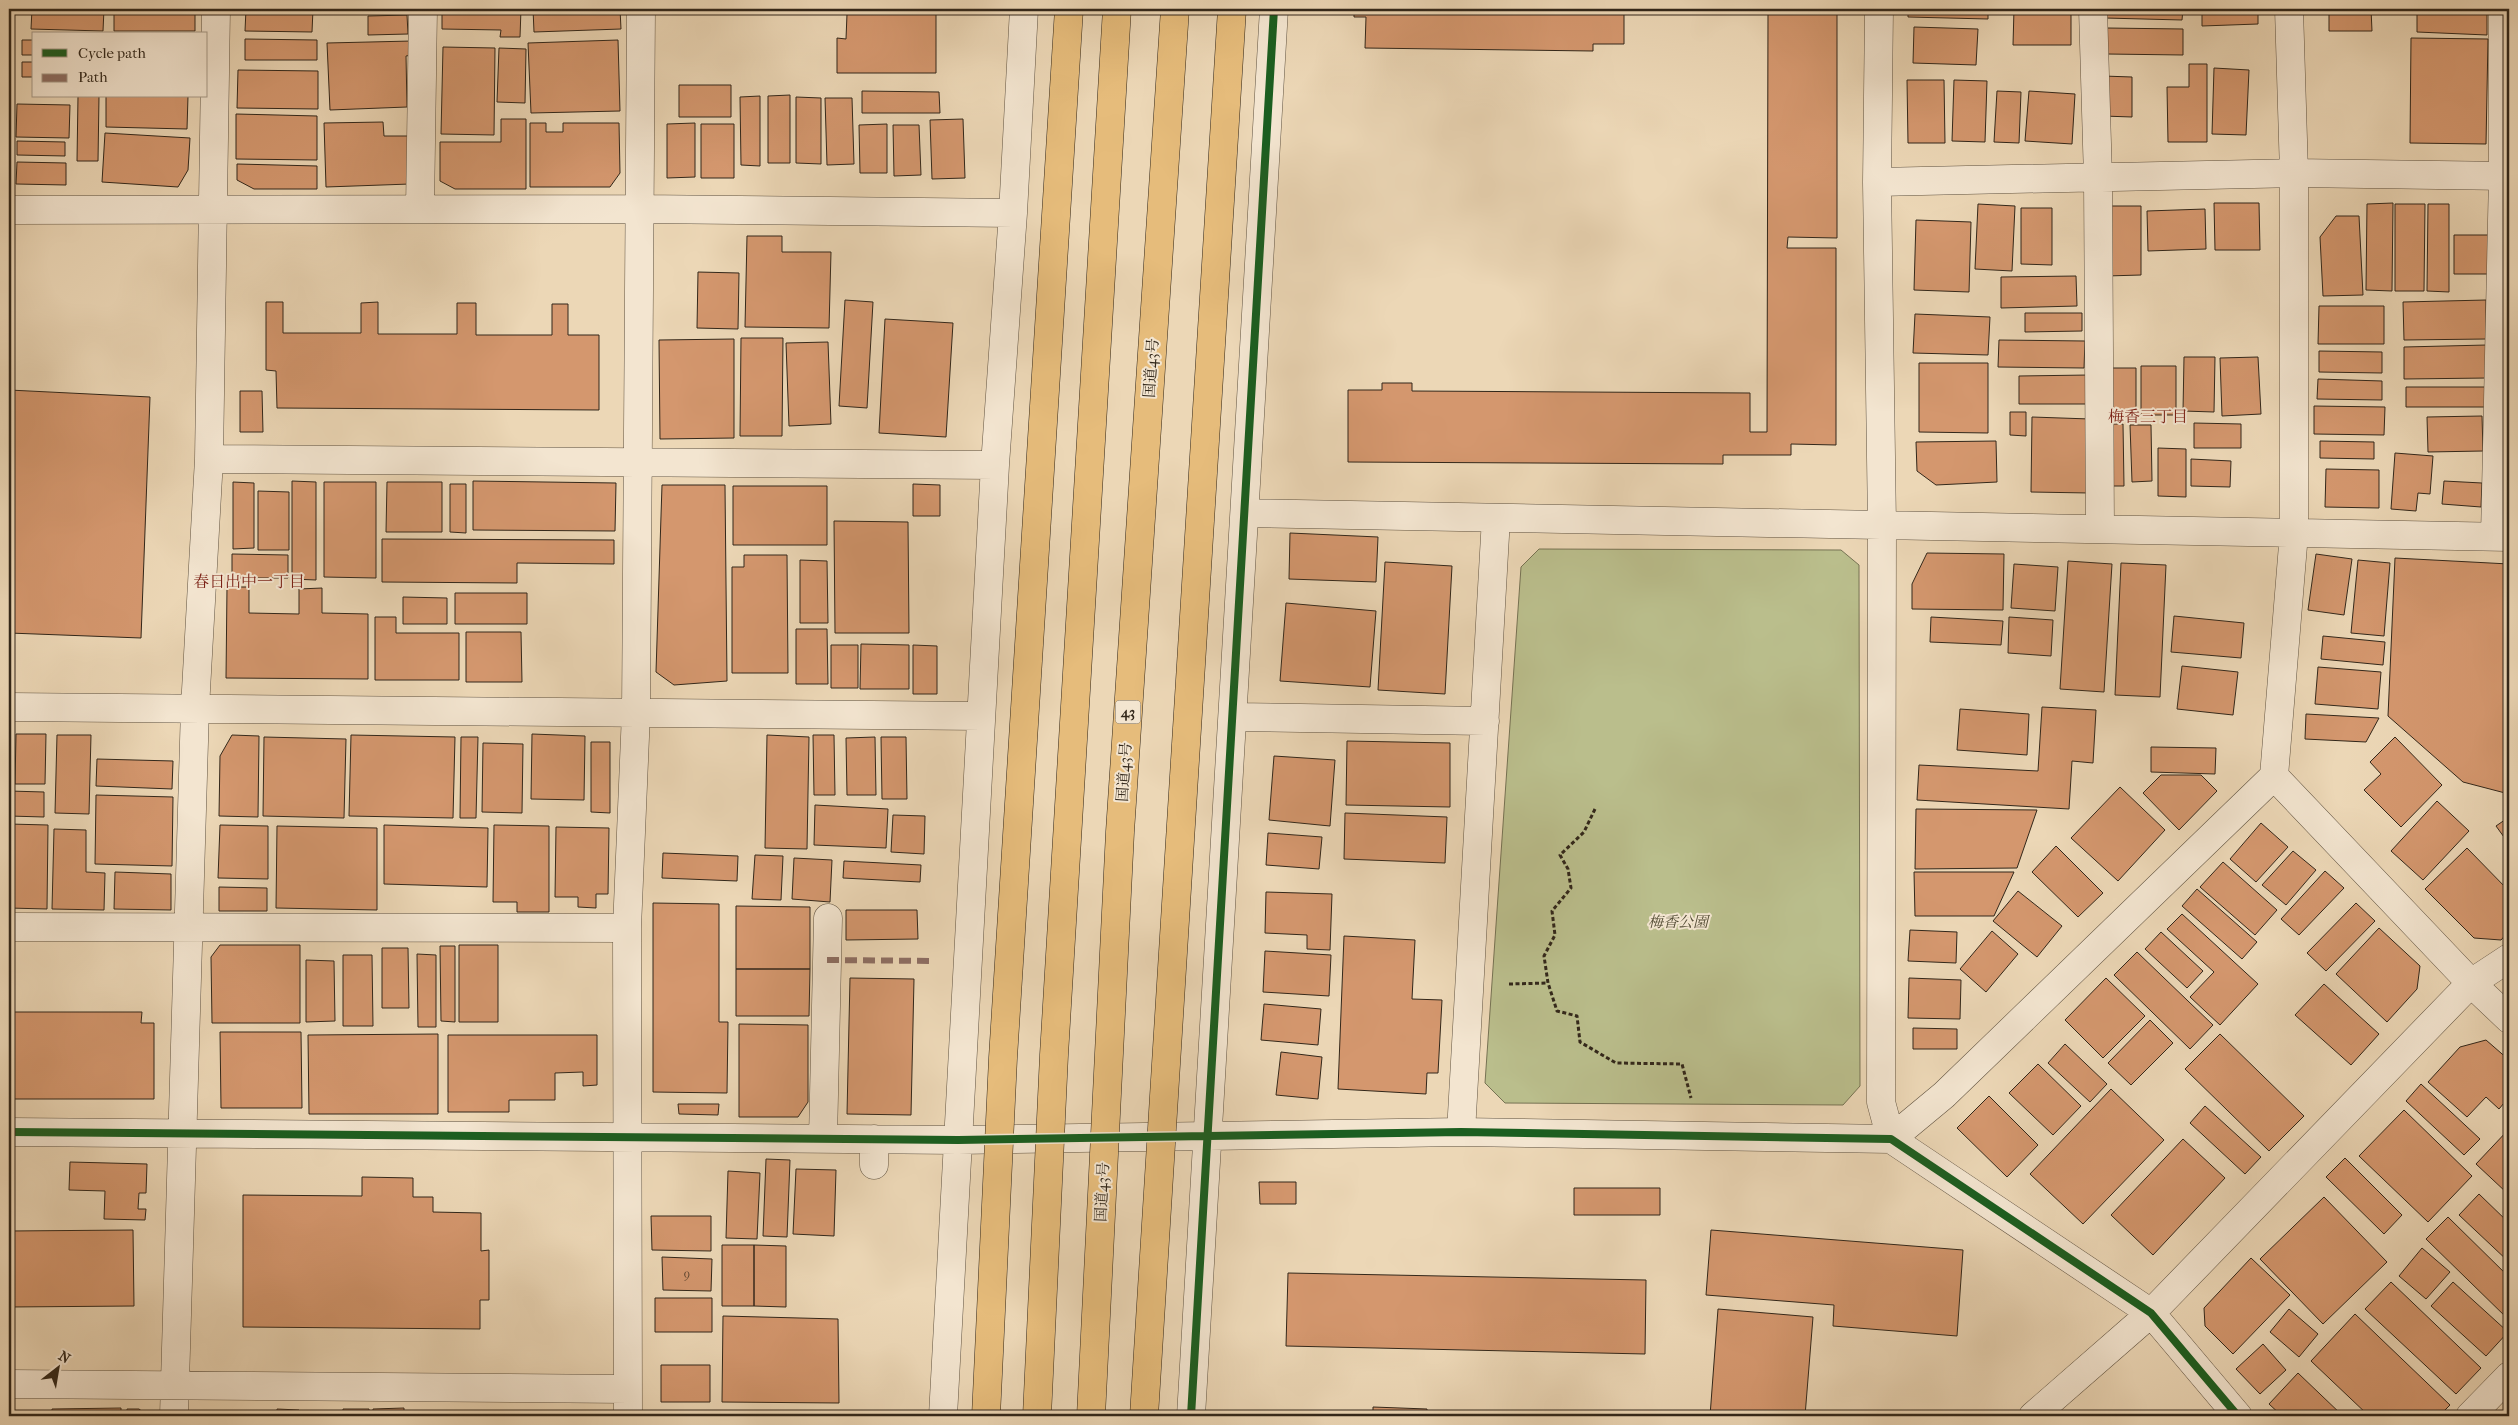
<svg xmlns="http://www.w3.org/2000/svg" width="2518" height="1425" viewBox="0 0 2518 1425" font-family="'IM FELL French Canon','Noto Serif JP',serif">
<rect width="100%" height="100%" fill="#ecd7b6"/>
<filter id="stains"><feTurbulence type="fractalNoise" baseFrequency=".004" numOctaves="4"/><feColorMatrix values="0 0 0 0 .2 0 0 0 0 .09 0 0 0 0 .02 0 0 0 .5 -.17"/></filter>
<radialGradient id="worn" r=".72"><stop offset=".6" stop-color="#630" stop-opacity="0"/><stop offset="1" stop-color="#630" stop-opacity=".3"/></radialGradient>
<path fill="#babe8c" stroke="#767253" d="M1539,549L1841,550L1859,565L1860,1086L1843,1105L1505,1103L1485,1083L1521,567Z"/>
<path fill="#d4976e" stroke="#32271a" d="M32,9H104L103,31L31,29Z
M114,9H195V31H114Z
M246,9H313L312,32L245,31Z
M442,9H521L520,37H500L501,30L442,29Z
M533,9H620L621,29L534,32Z
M1354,9H1624V44H1593V51L1365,48L1366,17H1354Z
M1768,9H1837V238L1788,237L1787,248H1836V445L1791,444V455H1723V464L1348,462V390H1382V383H1412V391L1750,393V432H1767Z
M1908,9H1988V19L1908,17Z
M2014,9H2071V45H2013Z
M2106,9H2183L2182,20L2105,18Z
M2202,9H2258V24L2202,26Z
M2329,9H2371L2372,31H2329Z
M2417,9H2487V35L2417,32Z
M847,14H936V73H837V38L846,39Z
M407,15L408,34L368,35V16Z
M1914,27L1978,29L1976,65L1913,63Z
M2107,28L2183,29V55L2107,54Z
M2411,38L2488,39L2486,144L2410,143Z
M245,39L317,40V60H245Z
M22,40H34V55H22Z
M618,40L620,111L531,113L528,43Z
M412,41V55L406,56L407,107L330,110L327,43Z
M443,47L495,48L494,135L441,134Z
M499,48L526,49L525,103L497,102Z
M22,62H34V77H22Z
M2189,64H2207V142H2168L2167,87H2189Z
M2214,68L2249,70L2246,135L2212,134Z
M238,70L318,71V109L237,108Z
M2103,76L2132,77V117L2103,116Z
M1907,80H1944L1945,143H1908Z
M1954,80L1987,81L1985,142L1952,141Z
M679,85H731V117H679Z
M862,91L939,92L940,113H862Z
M1997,91L2021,92L2019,143L1994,142Z
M2029,91L2075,94L2072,144L2025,141Z
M790,95V163H768V96Z
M78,96H99L98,161H77Z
M106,96H188L187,129L106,127Z
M760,96V166L741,165L740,97Z
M796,97L821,98V164L796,163Z
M825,98H852L854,164L827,165Z
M17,104L70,105L69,138L16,137Z
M236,114L317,116V160L236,159Z
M501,119H526V189H455L440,181V142H501Z
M963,119L965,178L932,179L930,120Z
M383,122L384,136H408L410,184L326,187L324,123Z
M530,123H546V132H563V123H619L620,173L610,187H530Z
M695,123V177L667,178V124Z
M701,124H734V178H701Z
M887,124V173H860L859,125Z
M893,125H919L921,175L894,176Z
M105,133L190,138L188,170L178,187L102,182Z
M17,141L65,142V156L17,155Z
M17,162L66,163V185L16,184Z
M237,164L317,166V189H254L237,180Z
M2214,203H2259L2260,250H2215Z
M2393,203L2392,291L2366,290L2367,204Z
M1978,204L2015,206L2012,271L1975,269Z
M2395,204H2425L2424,291H2395Z
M2428,204H2449V292L2427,291Z
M2106,206H2141V275L2106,276Z
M2021,208H2052V265L2021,264Z
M2205,209L2206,249L2148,251L2147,211Z
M2336,216H2359L2363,295L2323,296L2320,237Z
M1916,220L1971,222L1969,292L1914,290Z
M2454,235H2490V274H2454Z
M747,236H782V252H831L829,328L745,327Z
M698,272L739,273L738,329L697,328Z
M2076,276L2077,306L2001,308V277Z
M845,300L873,302L867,408L839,406Z
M2486,300V339L2404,340L2403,302Z
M266,302H283V333H361V303L378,302V334H457V303H476V335H552V304H568V335H599V410L277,408L276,371L266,370Z
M2319,306H2384V344H2318Z
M2025,313H2082V331L2025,332Z
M1915,314L1990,317L1988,355L1913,353Z
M885,319L953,323L946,437L879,433Z
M741,338H783L782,436H740Z
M734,339V438L660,439L659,340Z
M1999,340L2085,341L2084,368L1998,367Z
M828,342L831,424L789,426L786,343Z
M2487,345L2488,378L2404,379V347Z
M2319,351L2382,352V373L2319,372Z
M2184,357H2215L2214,412L2183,411Z
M2258,357L2261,414L2222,416L2220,358Z
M1919,363H1988V433L1919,432Z
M2141,366H2176V415H2141Z
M2109,368H2136V412H2109Z
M2089,375L2088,404H2019V376Z
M2318,379L2382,381V400L2317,399Z
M2406,387H2486V407H2406Z
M9,390L150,397L141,638L9,633Z
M240,391H262L263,432H240Z
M2314,406L2385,407L2384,435L2314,434Z
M2010,412H2026V436L2010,435Z
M2482,416L2483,451L2428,452L2427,417Z
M2032,417L2090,419L2089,493L2031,492Z
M2194,423L2241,424V448H2194Z
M2105,424H2123L2124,486H2106Z
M2130,425H2151L2152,481L2132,482Z
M1996,441L1997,482L1936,485L1917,471L1916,442Z
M2320,441L2374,442V459L2320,458Z
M2158,448L2186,449V497L2158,496Z
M2395,453L2433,456L2430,494L2418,493L2416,511L2391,509Z
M2191,459L2231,461L2230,487L2191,486Z
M2326,469L2379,470V508L2325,507Z
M292,481L316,482V580L292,579Z
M473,481L616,483L615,531L473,530Z
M2444,481L2482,483L2481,507L2442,504Z
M233,482L254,483V548L233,549Z
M324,482H376V578L324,577Z
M387,482H442V532H386Z
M450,484H466V533L450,532Z
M913,484L940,485V516H913Z
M662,485H725L727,681L674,685L656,672Z
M733,486H827V545H733Z
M258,491L289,492V550H258Z
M834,521L908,522L909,633H835Z
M1290,533L1378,537L1376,582L1289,579Z
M382,539L614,540V564L517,563V583L382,582Z
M1927,553L2004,554L2003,610L1912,609V584Z
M232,554L288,555V578H232Z
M2316,554L2352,559L2344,615L2308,610Z
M744,555H787L788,673H732V567H744Z
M2395,558L2509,564V794L2463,782L2388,716Z
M800,560L827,561L828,623H800Z
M2358,560L2390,563L2384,636L2351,633Z
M2068,561L2112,564L2104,692L2060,689Z
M1385,562L1452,566L1445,694L1378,690Z
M2121,563L2166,565L2160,697L2115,695Z
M2014,564L2058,567L2055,611L2011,608Z
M227,587H249V613L299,614V589L322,588V613L368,614V679L226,678Z
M455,593H527V624H455Z
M403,597L447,598V624H403Z
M1286,603L1376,611L1370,687L1280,681Z
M2174,616L2244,623L2241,658L2171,652Z
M375,617H396V633H459V680H375Z
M1931,617L2003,621L2001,645L1930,642Z
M2009,617L2053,620L2051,656L2008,653Z
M796,629H827L828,684H796Z
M466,632H521L522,682H466Z
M2323,636L2385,642L2383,665L2321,659Z
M861,644L909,645V689H860Z
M831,645H858V688H831Z
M913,645L937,646V694H913Z
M2182,666L2238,672L2233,715L2177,709Z
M2318,667L2381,672L2378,709L2315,704Z
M2042,707L2096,710L2093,763L2072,761L2069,809L1917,800L1919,765L2038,771Z
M1960,709L2029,714L2027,755L1957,750Z
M2306,714L2379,718L2366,742L2305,739Z
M16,734H46L45,784H15Z
M532,734L585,736L584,800L531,799Z
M57,735H91L89,814L55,813Z
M232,735L259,736L258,817L219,816L220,756Z
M351,735L455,737L453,818L349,816Z
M767,735L809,737L807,849L765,848Z
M813,735H834L835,795H814Z
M264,737L346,739L344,818L263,816Z
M461,737H478L476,818H460Z
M875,737L876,795H847L846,738Z
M881,737H906L907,799H882Z
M2395,737L2442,785L2401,827L2364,790L2381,774L2370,762Z
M1347,741L1450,743V807L1346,805Z
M591,742H610V813L591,812Z
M483,743L523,744L522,813L482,812Z
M2151,747L2216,748L2215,774L2151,772Z
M1274,756L1335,760L1330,826L1269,820Z
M97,759L173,761L172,789L96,786Z
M2161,775H2201L2217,791L2179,830L2143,793Z
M2120,787L2165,830L2118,881L2071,838Z
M9,791L44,792V817L9,816Z
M96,795L173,797L172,866L95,864Z
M2437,801L2469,831L2423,880L2391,851Z
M815,805L888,809L886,848L814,845Z
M1916,809L2037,810L2017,868L1915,869Z
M1345,813L1447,817L1445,863L1344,859Z
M893,815L925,816L924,854L891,852Z
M2509,817V844L2496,826Z
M2261,823L2288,847L2256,882L2230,859Z
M9,824L48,825L47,909L9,908Z
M220,825L268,826V879L218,878Z
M384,825L488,828L487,887L384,884Z
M494,825L549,826V912H517V902H493Z
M277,826L377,828V910L276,908Z
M556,827L609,828L608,894H596V908L578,907V897H555Z
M54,829L86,830V872L105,873L104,910L52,909Z
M1268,833L1322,837L1319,869L1266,865Z
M2056,846L2103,893L2078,917L2032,872Z
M2467,848L2509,891V931L2501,940L2474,938L2425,889Z
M2293,851L2316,870L2286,905L2262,885Z
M663,853L738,856L737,881L662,878Z
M755,855L783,856L781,900L752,899Z
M794,858L832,860L830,902L792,899Z
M844,861L921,865L920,882L843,878Z
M2223,862L2277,910L2255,935L2200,887Z
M2325,871L2344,888L2299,935L2281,919Z
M115,872L171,874V910L114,909Z
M1914,872H2014L1994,916H1915Z
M219,887L267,888V911H219Z
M2197,889L2257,942L2242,959L2182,906Z
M2018,891L2062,926L2037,957L1993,921Z
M1266,892L1332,894L1330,950L1307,949V935L1265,933Z
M653,903L719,904V1022H728L727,1093L653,1092Z
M2356,903L2375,921L2326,971L2307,953Z
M736,906L810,907V969H736Z
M846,910H917L918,939L846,940Z
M2182,914L2258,984L2220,1025L2190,997L2214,972L2167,929Z
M2379,928L2420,966L2417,989L2387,1022L2336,974Z
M1910,930L1957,932L1956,963L1908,961Z
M1992,931L2018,954L1986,992L1960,969Z
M2161,932L2203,971L2187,988L2145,949Z
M1344,936L1415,940L1412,999L1442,1000L1438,1073H1427L1426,1094L1338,1089Z
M220,945H300V1023H212L211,957Z
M459,945H498V1022H459Z
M440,946H455V1022L441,1021Z
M382,948H408L409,1008H382Z
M1265,951L1331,955L1329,996L1263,992Z
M2137,952L2213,1025L2190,1049L2114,975Z
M417,954L436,955V1027H418Z
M343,955H372L373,1026H343Z
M306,960L334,961L335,1021L306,1022Z
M736,969H810L809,1016H736Z
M850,978L914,979L911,1115L847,1114Z
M1909,978L1961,980L1960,1019L1908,1018Z
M2106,978L2145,1016L2103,1058L2065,1020Z
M2324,984L2379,1034L2351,1065L2295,1015Z
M1264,1004L1321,1009L1318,1045L1261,1040Z
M9,1012H142L141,1023H154V1099H9Z
M2150,1020L2173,1043L2131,1085L2108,1063Z
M739,1024L808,1025V1102L798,1117H739Z
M1913,1028L1957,1029V1049H1913Z
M220,1032H301L302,1108H221Z
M438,1034V1114H309L308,1035Z
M2220,1034L2304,1116L2269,1151L2185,1069Z
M448,1035H597V1085L583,1086V1072L555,1073V1100H509V1112H448Z
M2486,1040L2509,1060V1097L2499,1109L2486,1097L2467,1117L2428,1082L2460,1047Z
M2065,1044L2107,1084L2090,1102L2048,1063Z
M1281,1052L1322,1057L1318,1099L1276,1095Z
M2038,1064L2081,1106L2053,1135L2009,1093Z
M2421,1084L2480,1139L2464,1155L2406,1101Z
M2111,1089L2164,1140L2083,1224L2030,1174Z
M1989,1096L2038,1145L2007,1177L1957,1128Z
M678,1104H719L718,1115L679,1114Z
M2205,1106L2261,1157L2245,1174L2190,1123Z
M2404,1110L2472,1176L2428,1222L2359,1156Z
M2509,1129V1191L2507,1193L2476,1164Z
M2183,1139L2225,1178L2153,1255L2111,1215Z
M2345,1158L2402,1215L2384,1234L2326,1177Z
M766,1159L790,1160L787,1237L763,1236Z
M70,1162L147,1164L146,1193H139L138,1209H146L145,1220L104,1219L105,1191L69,1190Z
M796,1169L836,1170L834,1236L793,1234Z
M728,1171L760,1173L757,1239L726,1238Z
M362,1177L413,1178V1197H433V1212L481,1213V1251L489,1250V1300H480V1329L243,1327V1195L362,1196Z
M1259,1182H1296V1204H1260Z
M1574,1188H1660V1215H1574Z
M2479,1194L2509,1223V1262L2459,1215Z
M2324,1197L2387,1262L2323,1324L2260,1259Z
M651,1216H711V1251L652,1250Z
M2448,1217L2509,1277V1320L2426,1239Z
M133,1230L134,1306L9,1307V1231Z
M1711,1230L1963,1250L1957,1336L1833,1326L1834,1305L1706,1295Z
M722,1245H754V1306H722Z
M754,1245L786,1246V1307L754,1306Z
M2422,1248L2450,1272L2426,1299L2399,1276Z
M662,1257L712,1259L711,1291L663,1290Z
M2251,1258L2290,1295L2233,1354L2205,1326L2204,1308Z
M1288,1273L1646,1280L1645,1354L1286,1346Z
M2391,1282L2481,1368L2456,1394L2365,1309Z
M2453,1282L2508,1332L2486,1356L2431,1306Z
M655,1298H712V1332H655Z
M1718,1309L1813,1317L1805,1416H1710Z
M2289,1309L2318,1334L2299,1357L2270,1332Z
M2355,1314L2450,1405L2439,1416H2369L2311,1361Z
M723,1316L838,1319L839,1403L722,1402Z
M2263,1344L2286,1370L2260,1394L2236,1369Z
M661,1365H710V1402H661Z
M2298,1373L2343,1416H2282L2269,1404Z
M1373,1407L1427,1409V1416H1373Z
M121,1408V1416H52V1409Z
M404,1408V1416H373V1409Z
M127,1409H139L148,1416H127Z
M277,1409L299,1410V1416H277Z
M343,1409H369V1416H343Z
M11,1411H46V1416H11Z
M1303,1412L1355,1416H1302Z
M1661,1414V1416H1619V1415Z"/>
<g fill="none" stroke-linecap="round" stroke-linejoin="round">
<g stroke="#605341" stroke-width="29">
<path id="minor" d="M1879,9L1877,182L1882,525L1881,1102L1891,1139
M2093,9L2098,178L2100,529
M1877,182L2294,173L2509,176
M420,209L423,9
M9,210L639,209L1013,213
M209,459L995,465
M1245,513L2509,537
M2495,536L2503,176V9
M9,707L981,716
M1234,717L1485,721
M2274,776L2471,983L2509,1019
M9,927L627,928
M9,1132L958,1140L1461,1132L1891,1139L2151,1313L2238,1416
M1461,1132L1496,518
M823,1139L828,918
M1891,1139L1944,1095L2274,776L2294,533V173L2289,9
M874,1165V1139
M9,1384L628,1389
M174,1416L195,708L209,459L216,9
M628,1416L627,928L636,713L641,9
M943,1416L995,465L1013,213L1024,9
M1191,1416L1274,9
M2033,1416L2151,1313L2471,983L2509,958
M2470,1416L2509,1376"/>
</g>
<path stroke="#32271a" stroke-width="3" stroke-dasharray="4 2.5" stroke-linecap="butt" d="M1595,809L1584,832L1560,855L1568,869L1571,888L1552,911L1555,935L1544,956L1548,983L1557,1011L1577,1016L1580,1042L1616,1063L1682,1064L1691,1098
M1509,984L1548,983"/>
<use href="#minor" stroke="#f3e5d0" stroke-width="28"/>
<g stroke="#32271a" stroke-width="29" stroke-linecap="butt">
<path id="highway-bridge" d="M986,1416L1003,1058L1069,9
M1037,1416L1054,1055L1117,9
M1091,1416L1120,832L1175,9
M1144,1416L1232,9"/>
</g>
<use href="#highway-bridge" stroke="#e6bc7b" stroke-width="28"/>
<path stroke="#8d6e63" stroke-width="6" stroke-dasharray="12 6" stroke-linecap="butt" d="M827,960L935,961
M715,1416H740"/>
<g stroke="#f3e5d0" stroke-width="11">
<path id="cycleway" d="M9,1132L958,1140L1461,1132L1891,1139L2151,1313L2238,1416
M1191,1416L1274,9"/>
</g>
<use href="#cycleway" stroke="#1b5e20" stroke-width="8"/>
</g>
<g text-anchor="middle" stroke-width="4" stroke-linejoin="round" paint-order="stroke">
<g font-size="12" fill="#5a432f">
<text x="687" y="1278">9</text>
</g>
<rect fill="#f3e5d0" stroke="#6c6051" stroke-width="1" x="1115.5" y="700.5" width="25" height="23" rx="4"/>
<g font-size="14" font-weight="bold" fill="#32271a">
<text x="1128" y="717">43</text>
</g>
<g font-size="15" fill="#32271a" stroke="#f3e5d0">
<text transform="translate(1151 368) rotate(-86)" y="5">国道43号</text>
<text transform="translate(1124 772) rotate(-86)" y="5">国道43号</text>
<text transform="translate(1102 1192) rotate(-87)" y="5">国道43号</text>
</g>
<g font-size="15" font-style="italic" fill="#544d36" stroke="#f3e5d0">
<text x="1678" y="927">梅香公園</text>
</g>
<g font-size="16" fill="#7a1f14" stroke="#f3e5d0">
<text x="2148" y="422">梅香三丁目</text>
<text x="249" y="587">春日出中一丁目</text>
</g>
</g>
<rect width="2518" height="1425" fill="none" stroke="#ecd7b6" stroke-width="30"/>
<rect x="10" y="10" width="2498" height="1405" fill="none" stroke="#32271a" stroke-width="2.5"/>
<rect x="15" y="15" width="2488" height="1395" fill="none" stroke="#32271a"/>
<rect x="32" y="32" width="175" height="65" fill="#f3e5d0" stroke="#a69987"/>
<rect x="42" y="49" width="25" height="8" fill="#1b5e20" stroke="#a69987"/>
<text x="78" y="58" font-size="15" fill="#32271a">Cycle path</text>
<rect x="42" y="74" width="25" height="8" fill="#8d6e63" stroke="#a69987"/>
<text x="78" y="82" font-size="15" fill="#32271a">Path</text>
<g transform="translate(58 1368) rotate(31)" stroke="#f3e5d0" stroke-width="4" paint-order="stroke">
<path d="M0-4L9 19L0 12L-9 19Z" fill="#32271a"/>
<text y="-8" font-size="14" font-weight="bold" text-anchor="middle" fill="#32271a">N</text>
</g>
<rect width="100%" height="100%" filter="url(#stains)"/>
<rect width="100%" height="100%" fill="url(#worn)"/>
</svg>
